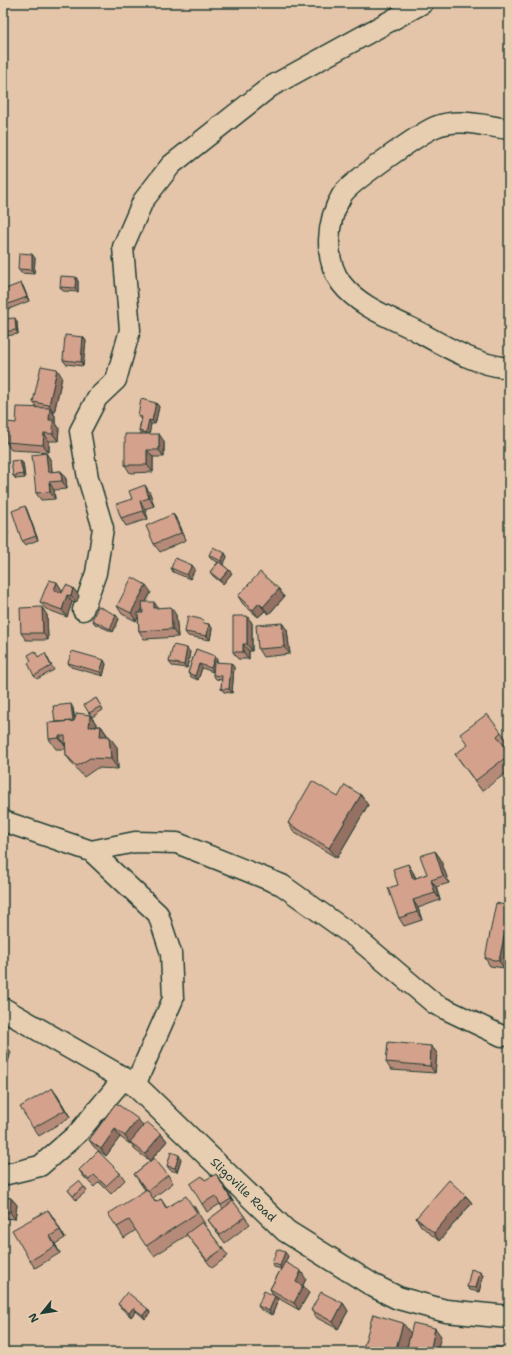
<svg xmlns="http://www.w3.org/2000/svg" width="512" height="1355" viewBox="0 0 512 1355" font-family="'Shantell Sans',sans-serif">
<rect width="100%" height="100%" fill="#e5c5a9"/>
<filter id="ink" filterUnits="userSpaceOnUse"><feTurbulence type="fractalNoise" baseFrequency=".025" numOctaves="2"/><feDisplacementMap in="SourceGraphic" scale="8" xChannelSelector="R" yChannelSelector="G"/><feConvolveMatrix kernelMatrix="1 2 1 2 8 2 1 2 1" color-interpolation-filters="sRGB"/></filter>
<g filter="url(#ink)">
<g fill="none" stroke-linecap="round" stroke-linejoin="round">
<g stroke="#1f3d34" stroke-width="23">
<path id="street" d="M509,129C485,126 458,117 435,127C421,133 349,183 342,195C327,220 323,258 341,283C359,307 392,318 417,331C446,347 476,365 509,368
M83,610L96,573L103,528L88,478L80,431L97,398L116,380L130,330L123,247L143,201L171,165L270,87L423,3
M3,821L91,851L158,914L171,953L173,999L135,1085
M91,851L135,842L177,843L282,885L359,940L435,1004L502,1036L509,1035
M3,1175L40,1166L78,1133L124,1078"/>
</g>
<g stroke="#1f3d34" stroke-width="25">
<g id="secondary">
<path id="s1" d="M3,1009L135,1085L286,1231L374,1286L398,1298L446,1311L509,1317"/>
</g>
</g>
<use href="#street" stroke="#e8ceb0" stroke-width="20"/>
<use href="#secondary" stroke="#e8ceb0" stroke-width="22"/>
</g>
<path fill="#b68a78" stroke="#1f3d34" fill-rule="evenodd" d="M35,258L34,274L21,273L18,269Z
M78,281V292L63,291L60,287Z
M23,286L29,301L9,309L6,303L3,304V290Z
M17,322L18,334L6,336L4,332Z
M83,337L86,341L83,366L66,364L63,360Z
M62,377L54,413L53,412L55,416V422L59,428L58,441H49V452L11,450L6,442L16,423L37,408L33,402Z
M156,403L159,407L155,424H151L149,434L164,441V457H153V472L130,473L125,465L141,434L139,431L141,420L138,416Z
M46,453L51,461L52,472L61,471L66,479L67,489L54,490L55,499L41,500L36,493Z
M20,460L23,463L25,478L16,479L13,476Z
M150,493L154,506L145,509L148,519L126,526L121,518Z
M3,506L8,534H3Z
M25,506L27,510L38,540L25,545L22,541Z
M173,514L178,521L186,540L160,552L154,544Z
M225,553L227,557L223,565L232,573L223,584L213,576L210,572L218,562L211,559L209,555Z
M171,568L195,569L190,579L173,572Z
M73,588L79,596L76,603L72,602L67,617L46,609L40,602L62,590L61,593H62Z
M279,589L284,597L269,614L265,611L258,617L243,604L238,596Z
M151,592L146,602L158,608L176,615L178,637L144,639L139,631L138,617L136,621L122,614L117,606ZM143,608V613H140Z
M47,615L48,640H26L21,633Z
M247,616L252,623V651H249V659H238L233,652Z
M119,619L113,632L95,624L92,620Z
M282,623L287,630L290,654L263,657L258,649Z
M207,624H209L212,628L210,640L188,636L185,632Z
M196,649L217,660V662L234,667L232,693L224,692L221,689L222,680L216,679L213,675L214,671L213,672L202,668L198,680L191,677L188,673Z
M190,652L187,668L172,666L169,662Z
M45,653L54,670L37,679L34,676L38,657Z
M68,663L106,664L103,676L71,667Z
M96,698L103,710L92,717L89,713Z
M73,708L75,718L90,715L97,725V726H101L108,736L117,747L118,769L97,768L84,777L74,766L66,755V749H56L49,739L55,722Z
M501,732L509,743L505,746L509,752V771L482,791L455,754Z
M338,797L368,805L337,858L295,833L288,823Z
M435,851L440,858L449,883L436,887L440,900L418,908L422,920L404,926L399,918L398,885L413,872L416,878L427,874Z
M509,906V946L504,968L490,966L485,958Z
M431,1046L437,1053L435,1073L391,1070L386,1062Z
M57,1095L70,1117L39,1136L33,1128Z
M116,1103L143,1126L139,1132L161,1134L167,1141L150,1161L168,1175L173,1183L153,1198L156,1202L161,1199L167,1208L194,1206L205,1224H204L228,1256L212,1268L187,1235L154,1256L136,1230L124,1238L117,1227L145,1190L134,1174L150,1161L135,1150L131,1143L130,1144L120,1137L106,1156L94,1147L89,1140Z
M181,1159L177,1172L170,1170L167,1166Z
M79,1170L120,1173L125,1180L111,1194L99,1182L94,1187L84,1177Z
M205,1180L221,1181L233,1201L250,1224L225,1243L208,1220L223,1209L220,1204L207,1212L202,1204Z
M84,1187L87,1191L76,1200L68,1190Z
M466,1196L472,1203L439,1241L421,1226L416,1218Z
M3,1197L11,1198L17,1205L15,1219L3,1218Z
M48,1210L65,1238L55,1244L60,1253L35,1268L30,1261Z
M288,1256L285,1263L306,1279L303,1285L309,1293L299,1310L276,1297L278,1300L272,1315L261,1310L258,1306L274,1296L270,1289L281,1269L274,1267L272,1263Z
M483,1275L479,1292L470,1290L467,1287Z
M343,1303L348,1311L338,1329L317,1318L311,1310Z
M118,1304L148,1309L150,1313L145,1319L136,1311L131,1317L121,1308Z"/>
<path fill="#947162" stroke="#1f3d34" d="M32,254L35,258L34,274L32,270Z
M76,277L78,281V292L75,288Z
M21,283L23,286L29,301L27,297Z
M15,318L17,322L18,334L16,330Z
M83,337L86,341L83,366L81,362Z
M57,369L62,377L54,413L49,405Z
M156,403L159,407L155,424L152,421Z
M50,408L55,416V422L59,428L58,441L53,434L49,420Z
M149,420L151,424L149,437L146,433Z
M44,433L49,441V452L43,445Z
M159,434L164,441V457L159,450Z
M147,450L153,457V472L147,465Z
M46,453L51,461L53,480L48,472Z
M20,460L23,463L25,478L23,474Z
M61,471L66,479L67,489L62,481Z
M49,482L54,490L55,499L50,492Z
M145,485L150,493L154,506L149,498Z
M140,501L145,509L148,519L143,511Z
M3,506L8,534L3,527Z
M25,506L27,510L38,540L36,536Z
M173,514L178,521L186,540L181,533Z
M225,553L227,557L223,565L221,561Z
M192,565L195,569L190,579L187,575Z
M229,570L232,573L223,584L220,580Z
M57,582L62,590L59,597L54,590Z
M146,585L151,592L136,621L131,613Z
M73,588L79,596L76,603L71,596Z
M279,589L284,597L269,614L263,607Z
M67,595L72,602L67,617L62,610Z
M154,602L159,609L154,608Z
M259,603L265,611L258,617L253,610Z
M42,607L47,615L48,640L43,633Z
M171,607L176,615L178,637L172,629Z
M116,615L119,619L113,632L110,629Z
M247,616L252,623V651L247,644Z
M282,623L287,630L290,654L284,647Z
M209,624L212,628L210,640L207,636Z
M243,644L249,651V659L243,652Z
M187,648L190,652L187,668L184,665Z
M215,656L217,660L213,672L211,668Z
M104,660L106,664L103,676L100,672Z
M231,663L234,667L232,693L229,689Z
M199,664L202,668L198,680L195,676Z
M71,704L73,708L76,729L73,725Z
M90,715L97,725V737L89,727Z
M101,726L108,737L100,736Z
M59,736L67,747V749L59,738Z
M109,736L117,747L118,769L111,759Z
M361,795L368,805L337,858L329,848Z
M435,851L440,858L449,883L443,876Z
M408,864L413,872L418,886L413,879Z
M431,880L436,887L440,900L435,893Z
M413,900L418,908L422,920L417,912Z
M509,912V946L504,968L499,961Z
M6,1045L11,1052L3,1079V1054Z
M431,1046L437,1053L435,1073L430,1066Z
M52,1088L57,1095L70,1117L65,1110Z
M138,1119L143,1126L130,1144L125,1136Z
M115,1129L120,1137L106,1156L101,1149Z
M161,1134L167,1141L150,1161L145,1154Z
M179,1155L181,1159L177,1172L175,1168Z
M216,1174L221,1181L236,1207L231,1199Z
M466,1196L472,1203L439,1241L434,1233Z
M11,1198L17,1205L15,1219L10,1212Z
M48,1210L53,1217L65,1238L60,1230Z
M50,1236L55,1244L60,1253L55,1246Z
M285,1252L288,1256L282,1270L280,1266Z
M301,1271L306,1279L301,1289L296,1282Z
M480,1272L483,1275L479,1292L476,1288Z
M303,1286L309,1293L299,1310L294,1303Z
M275,1296L278,1300L272,1315L269,1311Z
M343,1303L348,1311L338,1329L333,1322Z
M133,1308L136,1311L131,1317L129,1313Z
M148,1309L150,1313L145,1319L143,1315Z
M403,1323L411,1334L405,1352H395Z
M435,1328L441,1336L437,1352H430Z"/>
<path fill="#d4a18c" stroke="#1f3d34" d="M19,253L32,254V270L18,269Z
M61,276L76,277L75,288L60,287Z
M21,283L27,297L6,305L4,299L3,300V290Z
M15,318L16,330L4,332L3,319Z
M65,335L83,337L81,362L63,360Z
M41,366L57,369L49,405L33,402Z
M141,399L156,403L152,421L149,420L146,433L139,431L142,417L138,416Z
M17,407L50,408L49,420H53V434L44,433L43,445L6,442L7,422L16,423Z
M125,434H159V450H147V465H125Z
M46,453L48,472L61,471L62,481L49,482L50,492L36,493L32,455Z
M20,460L23,474L13,476L11,461Z
M145,485L149,498L140,501L143,511L121,518L116,504L132,499L129,491Z
M25,506L36,536L22,541L12,511Z
M173,514L181,533L154,544L146,526Z
M213,547L225,553L221,561L209,555Z
M175,558L192,565L187,575L171,568Z
M219,562L229,570L220,580L210,572Z
M260,572L279,589L263,607L259,603L253,610L238,596Z
M132,577L146,585L131,613L117,606Z
M49,580L57,582L54,590L62,593L66,585L73,588L71,596L67,595L62,610L40,602Z
M142,602H154V608L171,607L172,629L139,631L138,613H143Z
M98,606L116,615L110,629L92,620Z
M42,607L43,633H21L20,608Z
M188,616L204,620L203,623L209,624L207,636L185,632Z
M233,616H247V644H243V652H233Z
M282,623L284,647L258,649L256,625Z
M173,645L187,648L184,665L169,662Z
M196,649L215,656L211,668L199,664L195,676L188,673Z
M35,651L38,657L45,653L51,666L34,676L28,663L31,661L28,655Z
M72,651L104,660L100,672L68,663Z
M214,662L231,663L229,689H221L222,676L213,675Z
M96,698L101,706L89,713L84,705Z
M71,704L73,721L55,722L53,706Z
M77,713L90,715L89,727L101,726L100,736H109L111,759L90,758L77,766L66,755L65,736H59V738L49,739L48,723L74,721Z
M487,714L501,732L497,736L509,752V755L475,781L455,754L468,745L460,734Z
M312,781L338,797L345,785L361,795L329,848L288,823Z
M435,851L443,876L431,880L435,893L413,900L417,912L399,918L388,888L398,885L393,869L408,864L413,879L427,874L420,856Z
M496,903L509,906V912L499,961L485,958Z
M388,1042L431,1046L430,1066L386,1062Z
M3,1044L6,1045L3,1054Z
M52,1088L65,1110L33,1128L20,1107Z
M116,1103L138,1119L125,1136L115,1129L101,1149L89,1140Z
M147,1122L161,1134L145,1154L130,1142Z
M98,1151L120,1173L106,1186L94,1175L89,1180L79,1170Z
M171,1152L179,1155L175,1168L167,1166Z
M154,1158L168,1175L148,1191L147,1189H146L134,1174Z
M216,1174L231,1199L221,1205L215,1196L202,1204L190,1184L202,1176L205,1180Z
M449,1180L466,1196L434,1233L416,1218Z
M79,1181L84,1187L73,1196L68,1190Z
M147,1189L155,1202L161,1199L166,1208L186,1196L197,1213L146,1246L129,1220L117,1227L108,1214Z
M3,1197L11,1198L10,1212L3,1211Z
M233,1201L245,1217L220,1235L208,1220Z
M48,1210L60,1230L50,1236L55,1246L30,1261L12,1230Z
M202,1222L223,1249L207,1260L186,1234Z
M277,1249L285,1252L280,1266L272,1263Z
M285,1262L301,1271L296,1282L303,1286L294,1303L270,1289Z
M471,1269L480,1272L476,1288L467,1287Z
M264,1291L275,1296L269,1311L258,1306Z
M127,1292L148,1309L143,1315L133,1308L129,1313L118,1304Z
M321,1292L343,1303L333,1322L311,1310Z
M373,1314L403,1323L395,1352H362Z
M413,1323L435,1328L430,1352H406Z
M492,1346L509,1348V1352H491Z
M10,1348L12,1352H3V1351Z"/>
</g>
<g text-anchor="middle" stroke-width="3" stroke-linejoin="round" paint-order="stroke">
<g font-size="12" fill="#1f3d34" stroke="#e8ceb0">
<text dy="4" stroke="none"><textPath href="#s1" startOffset="303">Sligoville Road</textPath></text>
</g>
</g>
<rect width="512" height="1355" fill="none" stroke="#e8ceb0" stroke-width="16"/>
<rect x="8" y="8" width="496" height="1339" fill="none" stroke="#1f3d34" stroke-width="1.5" filter="url(#ink)"/>
<g transform="translate(42 1313) rotate(240)" stroke="#e8ceb0" stroke-width="3" paint-order="stroke">
<path d="M0-3L7 15L0 10L-7 15Z" fill="#1f3d34"/>
<text y="-6" font-size="11" font-weight="bold" text-anchor="middle" fill="#1f3d34">N</text>
</g>
</svg>
